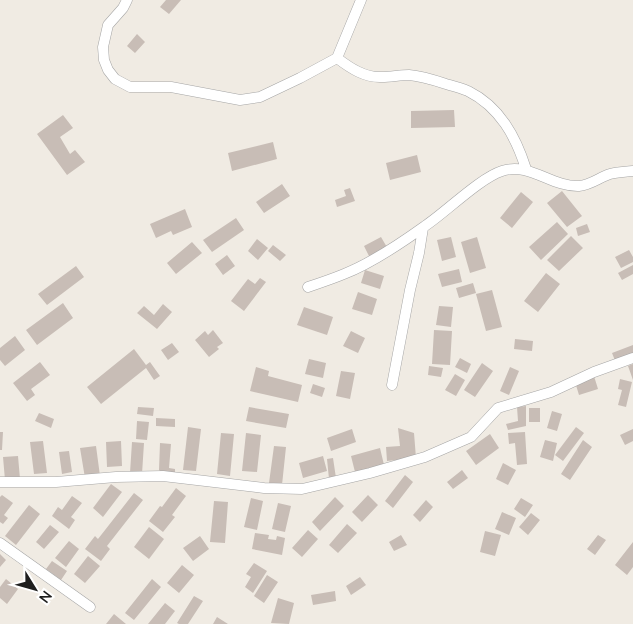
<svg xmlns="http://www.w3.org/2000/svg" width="633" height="624" viewBox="0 0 633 624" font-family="Lato,sans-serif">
<rect width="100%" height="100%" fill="#f0ebe3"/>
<path fill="#c8bdb6" d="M166,0H181L169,14L160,7Z
M137,34L145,42L135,53L127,46Z
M454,110L455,127L411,128V111Z
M63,115L73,128L60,137L70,154L75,150L85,162L67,175L37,134Z
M273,142L277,159L232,171L228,153Z
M417,155L421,172L390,180L386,163Z
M282,184L290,196L264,213L256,202Z
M350,188L355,201L337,207L335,200L346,196L344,190Z
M562,191L582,216L567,227L547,203Z
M521,192L533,202L512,228L500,218Z
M185,209L192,227L173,235L171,231L156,238L150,224Z
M236,218L244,230L212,252L203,240Z
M557,222L568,234L541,260L529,247Z
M587,224L590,232L578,236L576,228Z
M571,236L583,248L559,271L547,260Z
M381,237L388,249L370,258L364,246Z
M451,237L456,257L442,261L437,240Z
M477,237L486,268L470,273L461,242Z
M257,239L268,248L258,260L248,251Z
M192,242L202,253L176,274L167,263Z
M273,245L286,255L280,261L268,251Z
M629,250L633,257V262L621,268L615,257Z
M227,255L235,266L223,275L215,264Z
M633,265V274L622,280L618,273Z
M76,266L84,277L47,305L38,294Z
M459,269L462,282L442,287L438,274Z
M365,270L384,276L380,289L361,283Z
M546,273L560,284L538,312L524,301Z
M260,278L266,282L244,311L231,301L248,279L255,284Z
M473,283L476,293L459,298L456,288Z
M492,290L502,327L486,331L476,294Z
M358,292L377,299L372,315L352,309Z
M63,303L73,318L37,345L26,330Z
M163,304L172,312L157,329L137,313L144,306L154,315Z
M439,306L453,307L451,327L436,325Z
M304,307L333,317L327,335L297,325Z
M213,330L223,343L217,347L219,349L209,357L195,340L205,331L208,335Z
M434,330L452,331L450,365L432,364Z
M351,331L365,338L358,353L343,346Z
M15,336L25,350L5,366L0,360V348Z
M515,339L533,341L532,351L514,349Z
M172,343L179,352L168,360L161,350Z
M633,345V356L616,363L612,353Z
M134,349L146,365L150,362L160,376L154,380L146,368L101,404L87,387Z
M460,358L471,364L467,373L455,367Z
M309,359L326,363L323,378L305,374Z
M40,362L50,375L31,389L35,395L27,401L13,383Z
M482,363L493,371L475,397L464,390Z
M633,364V380L628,366Z
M429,366L443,368L441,377L428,375Z
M256,367L269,371L268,376L302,385L298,402L250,391Z
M510,367L519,371L509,395L500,391Z
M341,371L355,373L350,399L336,396Z
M455,374L465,380L456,396L445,390Z
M594,376L598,389L579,395L575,382Z
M620,379L632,382L626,407L618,405L622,390L618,389Z
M313,384L325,388L322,397L310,393Z
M526,406V426L508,430L506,424L518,421L517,407Z
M138,407L154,408L153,416L137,414Z
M249,407L289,414L286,428L246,421Z
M529,408H540V422H529Z
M552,411L562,414L557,431L547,428Z
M39,413L54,419L51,428L35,421Z
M156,418L175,419V427L156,426Z
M137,421L149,422L147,440L136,439Z
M188,427L201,429L196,471L183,470Z
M576,427L584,433L563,461L555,455Z
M398,428L414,433L416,458L387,461L386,447L400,446Z
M352,429L356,442L331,451L327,438Z
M633,429V441L625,445L620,435Z
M0,432H3L2,450H0Z
M525,432L527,464L517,465L515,443L509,444L508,433Z
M221,433L234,434L230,476L217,474Z
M246,433L261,435L257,472L242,471Z
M490,434L499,448L476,465L466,451Z
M545,440L557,443L553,461L540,457Z
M583,440L592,447L570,480L561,474Z
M43,441L47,473L34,474L30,442Z
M121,441L122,466L107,467L106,442Z
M132,442L144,443L142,474L130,473Z
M160,443L171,444L169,468L175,469V475L161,472L159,470Z
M96,446L100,476L85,478L80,448Z
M274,446L286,447L282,485L269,483Z
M380,448L384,465L355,472L351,456Z
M69,451L72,472L62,474L59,452Z
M18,456L20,479L5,480L3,457Z
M323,456L327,471L303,478L299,463Z
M333,458L336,478L329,479L327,459Z
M503,463L516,470L508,485L496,479Z
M462,470L468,478L453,489L447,482Z
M405,475L413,482L393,508L385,501Z
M111,484L122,492L103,517L93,508Z
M176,488L186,496L172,515L175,517L163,532L149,521L160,506L162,507Z
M134,493L143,500L107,546L110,549L101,561L85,549L95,536L98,539Z
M2,495L13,503L4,515L8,518L3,524L0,522V497Z
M368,495L378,505L362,522L352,512Z
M72,496L82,503L71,517L75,520L69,529L52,516L58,507L62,510Z
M335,497L344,506L320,531L312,522Z
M251,498L263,501L257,530L244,527Z
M521,498L533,505L525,517L514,509Z
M426,500L433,507L420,522L413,515Z
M214,501L228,502L225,543L210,542Z
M278,503L291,506L285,532L272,529Z
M29,505L40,514L16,545L5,536Z
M502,512L516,518L509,535L495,529Z
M531,513L540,520L528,535L519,527Z
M347,524L357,533L338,553L329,545Z
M50,525L59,532L44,549L36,542Z
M149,527L164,539L149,559L134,547Z
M308,530L318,539L302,557L292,548Z
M485,531L501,535L495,556L480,552Z
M255,533L269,535L268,539L276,540L277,536L285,538L282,555L252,549Z
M401,535L407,545L394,551L389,542Z
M598,535L606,540L595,555L587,549Z
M200,536L209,549L193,561L183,548Z
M69,541L79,549L66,567L55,558Z
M633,542V567L627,575L615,565Z
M0,554L6,560L0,567Z
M88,556L100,566L85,583L74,574Z
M52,561L67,571L61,580L46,569Z
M254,563L267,571L253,593L245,587L251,577L246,574Z
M182,565L194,575L179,593L167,583Z
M267,575L278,582L264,603L254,596Z
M360,577L366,585L351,595L346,586Z
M6,579L18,589L7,604L0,598V587Z
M152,579L161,587L134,620L125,613Z
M335,591L336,601L313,605L311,595Z
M194,596L203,601L188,624H179L177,623Z
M278,598L294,603L289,624L271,623Z
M165,603L175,611L165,624H148Z
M114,614L126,624H106Z
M217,617L228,624H213Z"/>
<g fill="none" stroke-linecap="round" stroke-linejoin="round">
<g stroke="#a5a5a5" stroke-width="11">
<path id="street" d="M127,0L123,8L108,25L103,47L104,60L108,70L115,79L130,87H171L240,100L260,97L300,78L337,58L361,0
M337,58C350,68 365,78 382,77C391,77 400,75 409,75C422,76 434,80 446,84C453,86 461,88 468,91C500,107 516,137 526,169
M308,287C320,283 332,279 344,274C372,263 400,244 425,226C446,212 480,178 502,171C530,162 551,187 579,186C591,185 600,177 610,174C617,172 626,172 633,171
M392,385L410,290L419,253L423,228
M0,482H56L116,477L163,476L264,488L302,489L370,473L425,457L471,437L498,408L551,392L594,372L633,358
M0,543L90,607"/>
</g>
<use href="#street" stroke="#fff" stroke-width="10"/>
</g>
<g transform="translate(35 589) rotate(127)" stroke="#ffffff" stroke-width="4" paint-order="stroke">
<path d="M0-4L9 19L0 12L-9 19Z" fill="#1e1e1e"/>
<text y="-8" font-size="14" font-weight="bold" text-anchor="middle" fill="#1e1e1e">N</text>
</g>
</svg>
